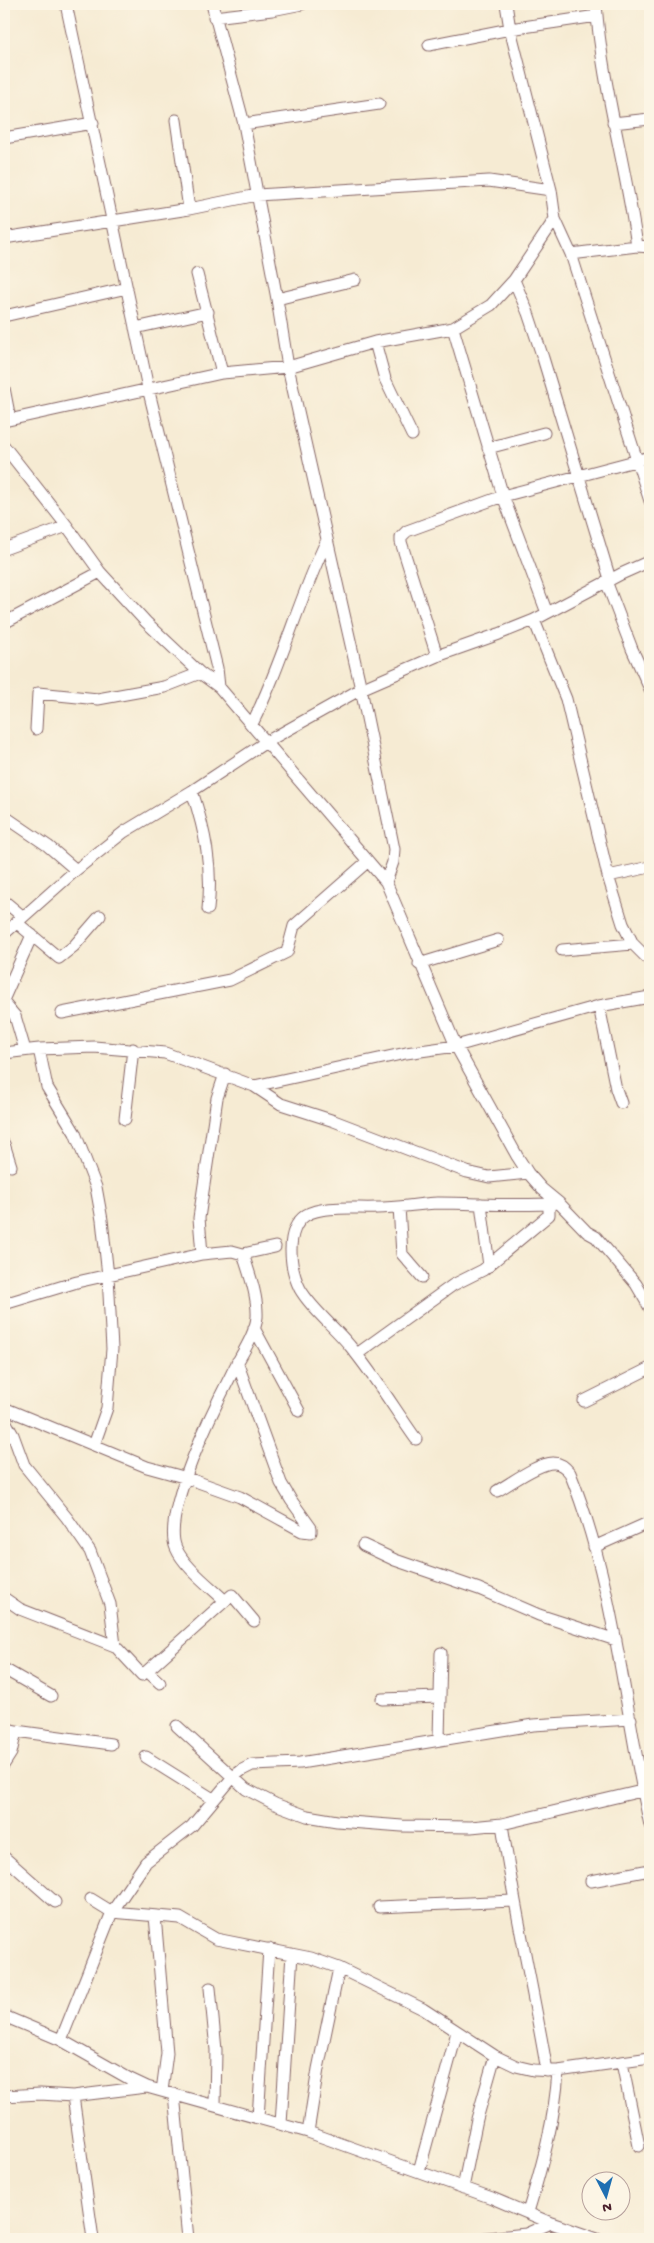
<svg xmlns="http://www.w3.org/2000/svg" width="654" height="2243" viewBox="0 0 654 2243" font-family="'Gochi Hand',sans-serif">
<rect width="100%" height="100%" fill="#fcf5e5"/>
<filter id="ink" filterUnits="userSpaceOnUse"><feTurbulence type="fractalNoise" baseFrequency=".02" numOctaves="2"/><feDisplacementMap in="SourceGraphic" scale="10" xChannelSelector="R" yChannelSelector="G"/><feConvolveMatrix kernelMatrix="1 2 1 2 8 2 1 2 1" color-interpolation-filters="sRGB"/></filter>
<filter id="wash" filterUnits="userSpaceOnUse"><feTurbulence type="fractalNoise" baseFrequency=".0096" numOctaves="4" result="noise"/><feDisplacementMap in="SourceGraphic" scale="20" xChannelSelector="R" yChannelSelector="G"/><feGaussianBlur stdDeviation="1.12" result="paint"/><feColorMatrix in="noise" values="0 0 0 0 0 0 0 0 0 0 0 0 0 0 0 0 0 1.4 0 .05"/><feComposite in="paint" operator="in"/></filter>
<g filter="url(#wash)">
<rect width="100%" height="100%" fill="#f6ebd3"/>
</g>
<g filter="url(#ink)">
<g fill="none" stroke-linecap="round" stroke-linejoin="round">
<g stroke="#866666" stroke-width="13">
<path id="street" d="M66,4L148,388L217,668L219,687
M212,4L244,124L277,299L288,367L361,689L394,849L393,862L386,882L456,1046L517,1156L528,1173L542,1189L559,1203L587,1232L596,1237L636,1284L650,1308
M506,4L510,29L551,190L555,219L571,254L637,246L650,247
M596,4C602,86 626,165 637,246
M214,17L272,10L302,4
M429,45L510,29L597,16
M176,120L189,209
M613,123L650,119
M244,124L379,104
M4,138L93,123
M4,238L189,209L257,195L489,181L551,190
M571,254L650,501
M197,274L222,373
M514,280L528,313L543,358L610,579
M277,299L355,280
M4,316L127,288
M135,328L208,312
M453,328L503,496L547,613
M375,342L385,379L412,435
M4,388L10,419
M4,421L222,373L288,367L375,342L453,328L491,305L514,280L555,219
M4,446L67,526L100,572L146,622L200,673L219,687L386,882
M488,448L544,433
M4,549L67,526
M606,581L632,649L650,689
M534,620L566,699L608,876L623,924L633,944L650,961
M4,623L100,572
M437,656L401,542V537L407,531L503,496L650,457
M252,724C282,665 298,600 327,540
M36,729L38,693L98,699L164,687L200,673
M192,791C205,831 213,867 208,909
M4,816L48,846L76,870
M608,876L650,867
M4,901L22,916
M16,922L59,958L74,946L100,916
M4,934L76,870L124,832L192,791L266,742L361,689L437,656L499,634L534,620L621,574L650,561
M562,950L633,944
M419,964L498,940
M4,998L32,935
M4,1003L15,1016L25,1050
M599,1006L616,1089L621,1103
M62,1013L230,980L287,952L294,926L368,861
M39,1049L47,1087L75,1133L96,1187L102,1220L108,1276L112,1349L107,1408L94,1445
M4,1053L39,1049L94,1047L165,1053L254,1086L281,1104L334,1121L467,1172L489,1177L528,1173
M254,1086L406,1053L456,1046L599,1006L650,997
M125,1119L133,1049
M4,1144L11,1166
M481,1204L489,1266
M399,1207L402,1254L422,1277
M202,1254L199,1218L217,1098L225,1074
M4,1304L77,1282L202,1254L232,1251L243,1254L275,1247
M254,1328L299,1411
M357,1354L453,1285L483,1270L549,1215V1204
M584,1401L650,1368
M4,1408L147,1467L187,1478L240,1497L302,1531L311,1532V1528L291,1500L281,1483L237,1362
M4,1419L13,1435L24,1465L67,1518L90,1551L110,1604L115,1646
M416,1439C394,1408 374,1375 350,1346C335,1327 312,1310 300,1289C290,1269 284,1230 306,1215C322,1205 358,1209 377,1208C397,1208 418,1204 438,1203C478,1203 519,1207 559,1203
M497,1491C510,1484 539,1462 554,1463C560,1463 566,1468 570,1473C615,1585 624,1708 650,1825
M363,1545L395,1560L479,1589L539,1615L616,1640
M594,1547L650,1522
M4,1598L20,1609L115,1646L142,1675L147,1671L160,1683
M225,1601L232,1595L254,1621
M4,1669L51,1696
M147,1671L225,1601C211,1587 184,1567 176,1548C161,1514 215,1406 232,1373C240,1356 255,1336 257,1317C258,1296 249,1273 243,1254
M382,1699L439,1697
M177,1726L246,1789L275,1804L307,1816L337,1821L402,1826L471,1827L502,1824L650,1789
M4,1728L16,1731L111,1744
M439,1739L441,1653
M146,1757L213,1799
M4,1764L11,1753L16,1731
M502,1824C514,1907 533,1988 547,2071
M4,1857L55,1902
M591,1881L650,1870
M91,1899L112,1912L180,1918L216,1939L311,1958L339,1968L423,2009L495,2056L516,2066L533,2070L558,2071L650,2058
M379,1907L513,1901
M155,1916L167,2053L162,2091
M210,1988L216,2050L215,2105
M4,2016L61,2040L130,2079L147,2087L308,2132L492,2198L551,2223L597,2239
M61,2040L112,1912L146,1862L192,1826L233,1777L242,1770L252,1765L300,1763L533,1725L631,1719
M622,2063L639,2146
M174,2094L188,2239
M4,2096L40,2094L73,2096L146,2087
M73,2096L93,2239
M258,2118L269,1949
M281,2124L292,1954
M308,2132L318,2069L339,1968
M419,2171L457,2032
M463,2188L477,2119L495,2056
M528,2212C542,2166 555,2120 558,2071
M478,2239L526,2234L551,2223"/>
</g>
<use href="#street" stroke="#fff" stroke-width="11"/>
</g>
</g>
<rect width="654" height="2243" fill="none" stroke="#fcf5e5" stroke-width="20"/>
<g transform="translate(606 2196) rotate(174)"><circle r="24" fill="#fcf5e5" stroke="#b59f9b"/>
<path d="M0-4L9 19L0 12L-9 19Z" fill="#1f6fb2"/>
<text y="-8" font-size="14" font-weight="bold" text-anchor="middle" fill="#4a1f2b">N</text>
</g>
</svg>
